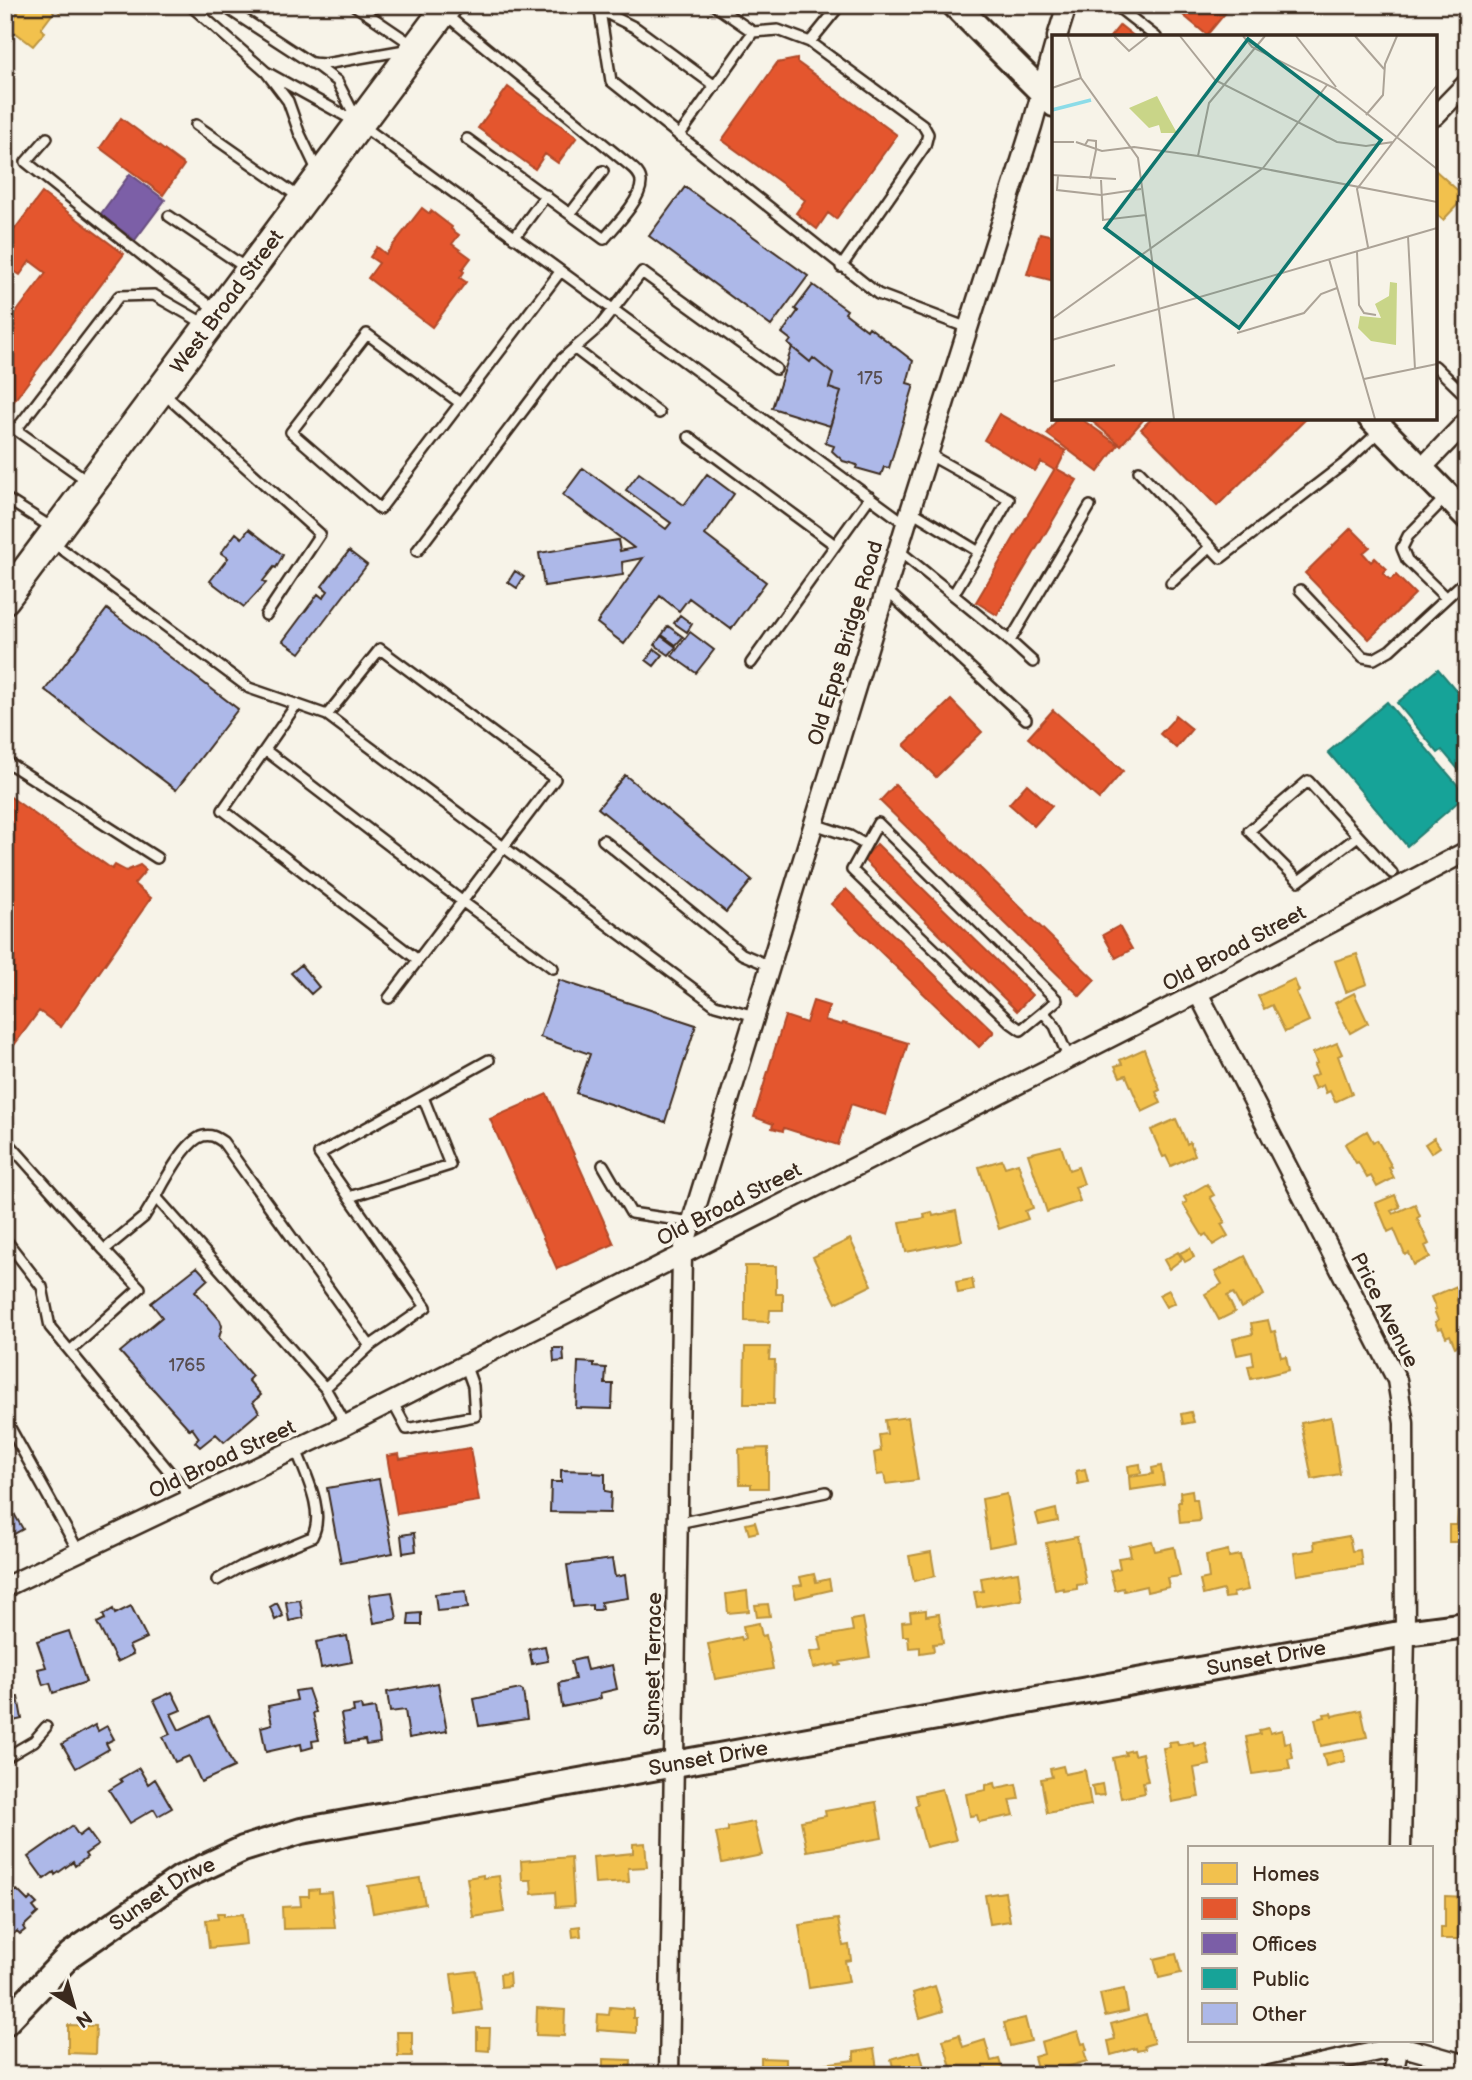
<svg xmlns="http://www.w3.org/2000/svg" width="1472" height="2080" viewBox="0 0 1472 2080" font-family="'Balsamiq Sans',sans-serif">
<rect width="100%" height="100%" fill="#f7f3e8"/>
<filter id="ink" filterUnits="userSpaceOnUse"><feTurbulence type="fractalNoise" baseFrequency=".0143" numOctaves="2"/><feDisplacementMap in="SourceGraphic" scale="14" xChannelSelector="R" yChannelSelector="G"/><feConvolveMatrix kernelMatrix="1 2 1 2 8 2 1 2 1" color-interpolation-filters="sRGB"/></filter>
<g filter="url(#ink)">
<path fill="#f2c14e" stroke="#bb9440" stroke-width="2" d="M23,5H66L60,13L56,9L41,29L45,32L33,46L7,26Z
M1453,5H1467V25L1451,6Z
M1435,170L1465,197L1443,220L1435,213Z
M1357,954L1367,984L1346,992L1335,961Z
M1294,979L1299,991L1296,992L1309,1021L1285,1032L1272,1005L1264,1009L1258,996Z
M1354,993L1368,1023L1350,1033L1335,1003Z
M1337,1043L1342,1054L1338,1056L1352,1094L1335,1102L1330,1091L1326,1093L1323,1085L1315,1089L1310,1077L1318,1074L1314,1065L1317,1063L1313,1053Z
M1144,1049L1160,1090L1156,1092L1161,1103L1142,1112L1126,1075L1120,1077L1115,1066L1122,1064L1120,1060Z
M1176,1119L1187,1144L1190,1142L1195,1155L1171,1166L1166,1156L1163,1157L1151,1130Z
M1367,1131L1373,1142L1377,1140L1392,1167L1389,1168L1394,1178L1377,1187L1371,1176L1367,1178L1358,1162L1356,1163L1345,1144Z
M1434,1138L1440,1147L1431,1153L1425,1144Z
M1061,1146L1069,1170L1078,1167L1084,1184L1075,1187L1080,1201L1047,1212L1028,1154Z
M1002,1160L1005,1167L1018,1163L1033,1208L1025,1211L1028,1219L999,1229L979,1167Z
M1207,1184L1214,1195L1210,1197L1225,1222L1221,1224L1228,1236L1213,1245L1206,1234L1203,1236L1183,1204L1187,1202L1184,1197Z
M1395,1195L1400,1207L1391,1211L1393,1214L1415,1204L1420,1216L1417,1218L1429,1244L1425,1246L1430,1257L1414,1265L1409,1253L1405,1255L1394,1229L1388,1232L1376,1203Z
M956,1211L962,1241L906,1252L900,1222L925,1218L924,1214L932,1212L933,1216Z
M850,1239L872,1285L836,1303L813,1257Z
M1190,1248L1194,1257L1185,1262L1180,1253Z
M1178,1252L1182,1259L1169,1269L1164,1260Z
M1245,1256L1264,1295L1241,1308L1233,1293L1227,1296L1235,1312L1219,1320L1205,1294L1222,1284L1215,1272Z
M745,1266H776V1294H783V1310H770L769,1322L745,1321Z
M972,1279L974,1290L958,1293L956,1282Z
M1464,1283L1467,1296L1457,1300L1467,1321V1342L1455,1347L1450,1335L1446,1337L1442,1328L1438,1329L1435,1322L1438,1320L1434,1310L1436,1309L1431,1297Z
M1169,1290L1175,1303L1166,1307L1159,1295Z
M1268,1320L1271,1332L1275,1331L1281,1357L1286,1356L1289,1370L1251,1379L1248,1366L1254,1365L1252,1352L1237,1355L1233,1339L1253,1334L1251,1323Z
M745,1347H770L769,1360H775L774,1404H744Z
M1191,1412L1194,1422L1183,1424L1181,1414Z
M908,1417L918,1480L886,1484L884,1474L877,1475L874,1453L881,1451L879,1435L887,1434L885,1420Z
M1331,1417L1340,1474L1312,1479L1301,1423Z
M768,1448V1488H751V1484H740L739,1449Z
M1140,1464L1141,1473L1129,1475L1128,1466Z
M1161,1466L1164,1485L1130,1490L1129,1477L1153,1474L1152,1468Z
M1085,1469L1088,1482L1078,1484L1076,1471Z
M1192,1490L1193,1499H1197L1200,1521L1180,1523L1178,1502H1181L1180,1492Z
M1007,1494L1016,1542L989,1547L982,1499Z
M1056,1509L1058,1521L1039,1525L1036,1514Z
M1458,1509H1467V1542H1449V1525H1457Z
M755,1522L758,1532L749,1534L746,1524Z
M1349,1536L1352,1551L1360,1550L1362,1565L1297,1575L1294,1553L1315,1550L1314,1542Z
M1077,1537L1086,1584L1077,1585V1589L1064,1591V1588L1055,1590L1046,1543Z
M1152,1541L1155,1551L1174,1547L1180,1576L1167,1578L1169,1587L1147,1592L1146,1586L1124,1591L1123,1588L1115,1590L1110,1571L1120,1568L1118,1558L1131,1556L1129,1546Z
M1228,1550L1229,1557L1240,1555L1248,1590L1233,1593L1234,1597L1225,1598L1223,1590L1203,1595L1200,1580L1209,1578L1206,1555Z
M931,1552L935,1576L914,1581L909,1556Z
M1018,1572L1022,1600L977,1607L974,1592L983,1591L981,1578Z
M814,1574L816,1582L829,1579L831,1590L796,1598L793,1586L802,1585L800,1577Z
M747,1591L749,1611L728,1613L726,1594Z
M768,1604L770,1616L757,1617L755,1605Z
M926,1610V1616L939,1614L943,1643L933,1644L934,1651L920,1653V1647L909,1648L908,1636H903L902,1622L911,1621L910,1612Z
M863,1618L870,1657L840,1662L841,1665L836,1666L835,1664L813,1668L810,1652L822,1650L819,1637L853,1631L851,1620Z
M759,1623L762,1636L766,1635L773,1669L715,1679L708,1644L741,1637L742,1640L745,1639L743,1626Z
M1463,1680H1467V1718H1463V1699H1459V1692H1463Z
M1361,1710L1367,1737L1321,1746L1315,1719L1325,1717L1324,1714L1331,1713L1332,1716Z
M1269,1728L1270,1733L1282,1730L1284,1743L1290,1742L1293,1758L1288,1759L1290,1769L1253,1774L1246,1737L1260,1734L1259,1730Z
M1177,1741L1178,1745L1193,1742L1194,1746L1206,1744L1210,1765L1194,1768L1199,1797L1172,1802L1163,1748L1170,1747L1169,1742Z
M1133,1750L1134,1755L1142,1753L1148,1781L1143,1782L1145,1793L1121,1798L1113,1758L1126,1755L1125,1752Z
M1343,1750L1345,1761L1326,1766L1323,1754Z
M1063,1766L1065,1774L1085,1770L1091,1805L1047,1813L1041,1779L1052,1777L1050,1769Z
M995,1783L996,1788L1016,1784L1019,1799L1010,1800L1014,1815L979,1822L977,1815L970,1816L966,1794L986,1790V1785Z
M1102,1784L1104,1795L1094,1796L1092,1786Z
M942,1789L956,1840L926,1847L915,1806L918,1804L916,1795Z
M876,1802L882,1838L807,1851L801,1821L826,1816L825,1811Z
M1462,1807H1467V1842H1462L1463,1832H1459V1822H1462Z
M754,1822L762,1855L722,1863L716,1833L728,1831V1827Z
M645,1843L647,1867L628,1868L629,1882L595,1884L593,1857L633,1853V1844Z
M571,1857L574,1906L556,1907L555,1892L532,1894L531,1880H522L521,1861Z
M483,1875V1878L499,1876L504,1912L473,1917L467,1878Z
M420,1878L425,1904L373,1913L368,1886Z
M319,1889V1893L331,1892L335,1928L283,1929L282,1907L301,1906L300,1896H309V1890Z
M1005,1892L1010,1921L990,1924L985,1895Z
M1445,1896L1467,1897V1957L1465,1939H1441V1927H1445Z
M217,1913H224V1916L243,1914L246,1944L209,1948L206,1920L218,1919Z
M838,1919L843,1946L849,1945L851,1960L845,1961L849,1982L809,1988L799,1925Z
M580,1926L581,1936L573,1937L572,1927Z
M1176,1954L1181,1973L1159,1978L1154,1959Z
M476,1971L482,2010L456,2014L451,1974Z
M509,1973L510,1986L501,1987L500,1974Z
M935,1986L943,2011L920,2018L913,1993Z
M1124,1989L1128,2011L1105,2016L1100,1994Z
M610,2007L633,2009V2018H636V2033L597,2030L598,2014L609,2015Z
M537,2008L565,2010L564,2036L536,2035Z
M1146,2014L1154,2043L1144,2046L1145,2049L1137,2051L1136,2048L1111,2055L1108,2041L1115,2039L1111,2024Z
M1025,2018L1031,2041L1010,2046L1004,2023Z
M68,2025L96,2026L95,2054L68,2053Z
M477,2028H490L489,2051L477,2050Z
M1078,2031L1082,2044L1085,2043L1087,2050L1084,2051L1087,2061L1039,2075L1034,2057L1044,2054L1041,2042Z
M397,2032H412V2056H398Z
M959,2035L963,2047L985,2040L991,2061L999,2059L1004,2075H950L953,2074L943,2040Z
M874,2049L877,2069L858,2071V2075H816L814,2065L854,2060V2052Z
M920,2051L926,2075H895L891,2059Z
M761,2058L786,2059V2075H761Z
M603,2059L631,2060L630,2075H590V2069L603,2070Z
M200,2067H216V2074L231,2075H200Z"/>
<path fill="#e4572e" stroke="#b14a29" stroke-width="2" d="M1171,5H1232L1207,35Z
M1120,25L1135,37H1110Z
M797,59V62L897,135L836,219L828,213L817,229L796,213L805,200L722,140L777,63Z
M508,87L577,137L558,163L545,154L535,169L478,128Z
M121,118L184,165L163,195L100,148Z
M42,193L124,254L8,409L5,407V327L46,273L30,261L20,275L14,271L11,275L5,270V242Z
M422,208L430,214L431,211L452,227L451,229L459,235L452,244L471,258L462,270L464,272L460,278L466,282L432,327L368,278L379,263L370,257L377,247L386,254Z
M1040,233L1054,236V281L1027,274Z
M999,414L1066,451L1057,469L1077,480L997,615L976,602L1054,470L1041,462L1035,471L984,440Z
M1058,418H1080L1118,445L1098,472L1047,434Z
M1088,418H1145L1121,445Z
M1152,418H1305L1306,419L1217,506L1141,429Z
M1351,528L1370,547L1363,553L1371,562L1375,558L1387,569L1383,573L1390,580L1396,575L1415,594L1369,639L1305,573Z
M951,700L982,732L936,777L904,745Z
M1053,710L1123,771L1099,799L1028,738Z
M1175,715L1192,729L1176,748L1160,734L1173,720Z
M1027,784L1052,806L1034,826L1009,804Z
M895,785L1095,980L1080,996L880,801Z
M5,793L112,869L115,865L126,871L140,865L146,870L134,884L151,898L61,1027L39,1011L9,1052L5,1049Z
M877,844L1032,995L1017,1011L863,859Z
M846,889L994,1032L979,1047L831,904Z
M1119,926L1132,949L1116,958L1103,935Z
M813,1001L829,1006L825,1020L842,1025L843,1023L908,1043L886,1115L851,1104L838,1145L784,1128L783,1131L772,1128L773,1124L754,1117L785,1016L806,1023Z
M547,1094L614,1244L557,1269L490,1119Z
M470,1448L479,1501L397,1514L387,1456L399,1454L400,1459Z"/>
<path fill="#7b5ea7" stroke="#684e7e" stroke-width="2" d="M130,174L165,200L135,240L100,215Z"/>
<path fill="#17a398" stroke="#227f73" stroke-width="2" d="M1438,669L1467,703V780L1442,750L1438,753L1397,703Z
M1387,702L1466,795L1407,846L1328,752Z"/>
<path fill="#adb8e8" stroke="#3b2a1e" stroke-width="2" d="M685,187L808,276L771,326L649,236Z
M813,285L847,310L845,313L867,330L869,327L913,361L907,383L914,385L889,468L884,467L881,475L856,468L857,465L843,461L832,451L834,446L825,443L841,392L829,388L833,374L813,358L810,362L788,344L791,340L782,333L798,311L795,309Z
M792,347L810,362L813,358L833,374L829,388L841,392L830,426L772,408Z
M583,468L666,529L671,523L626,490L639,473L684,505L707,474L734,494L705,535L766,582L731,629L689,598L679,611L660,596L624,644L597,623L643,558L622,562L623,575L544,586L539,553L618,540L620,551L634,548L563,495Z
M249,529L283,555L276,568L274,567L263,581L266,583L244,607L210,581L228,558L221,553L236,533L242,538Z
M349,551L367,565L300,653L283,641L318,594L323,598L328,591L322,586Z
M515,571L524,577L517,588L508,582Z
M107,609L238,709L176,790L45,690Z
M680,615L692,624L687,632L674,623Z
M668,626L683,637L676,645L662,635Z
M690,632L714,650L696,673L672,656Z
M661,636L676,647L669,655L655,645Z
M655,649L663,655L654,666L646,660Z
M625,775L752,880L726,912L598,808Z
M301,965L319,987L311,994L291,973Z
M559,980L696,1025L665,1122L576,1093L590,1054L540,1037Z
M5,1191L15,1201L5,1210Z
M197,1267L208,1279L195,1291L220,1320L222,1326L219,1338L252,1376L248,1380L261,1395L253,1402L259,1412L224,1442L216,1434L200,1447L195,1442L199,1438L192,1428L190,1430L120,1352L162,1317L151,1303Z
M553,1348H563L564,1361L554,1362Z
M578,1362L594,1363V1367L606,1368L605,1384H613L612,1409L576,1408Z
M561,1470L593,1471V1473L605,1474V1491L611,1492L610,1513L550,1512L551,1482H561Z
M379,1479L393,1553L341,1563L327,1488Z
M5,1483L15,1501L9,1505L23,1529L5,1539Z
M414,1533L416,1551L403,1553L401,1535Z
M612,1559L615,1577L625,1575L628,1598L601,1602L602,1609L599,1610H592V1605L573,1607L567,1565Z
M466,1591L468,1608L437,1611L435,1594Z
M392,1592L397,1619L374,1623L369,1595Z
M300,1600L303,1618L289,1621L286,1602Z
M277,1603L283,1616L275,1620L270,1607Z
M131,1606L147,1638L129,1646L133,1654L117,1662L97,1623L105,1619L103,1615L113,1609L115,1614Z
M421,1613V1625H408L409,1614Z
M69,1631L86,1682L53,1693L50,1683L43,1685L38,1669L46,1667L37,1641Z
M347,1636L352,1662L321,1668L316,1642Z
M545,1646L548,1661L532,1664L529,1649Z
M584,1658L587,1670L612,1665L617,1689L600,1693L601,1698L596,1700L562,1707L559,1683L575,1679L571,1661Z
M5,1679L9,1699L18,1697L22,1719L5,1723Z
M438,1683L447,1731L409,1738L405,1710L390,1712L387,1692Z
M308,1689L316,1712L313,1713L319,1740L312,1741L313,1747L306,1749L302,1750L301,1744L266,1752L261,1727L272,1724L268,1706L297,1700L295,1691Z
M520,1689L523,1691L527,1719L479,1726L474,1699Z
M172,1692L181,1710L171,1714L179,1730L209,1716L234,1767L201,1782L189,1756L175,1762L163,1737L170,1734L154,1700Z
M361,1705L362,1710L375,1708L380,1743L366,1745L365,1740L346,1743L341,1714L354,1712L353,1706Z
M95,1725L98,1731L107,1726L114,1739L106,1743L109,1749L76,1768L62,1744Z
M139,1768L148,1784L155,1779L172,1808L158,1816L154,1809L130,1823L109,1790L122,1782L120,1779Z
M72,1826L79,1836L87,1830L98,1845L85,1854L87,1857L75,1866L73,1862L55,1875L54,1872L44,1879L28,1857Z
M17,1890L28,1901L31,1898L37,1904L33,1907L38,1913L23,1927L25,1930L20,1934L17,1931L9,1938L5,1936V1900Z"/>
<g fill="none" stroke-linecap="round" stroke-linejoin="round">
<g stroke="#3b2a1e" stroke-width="14">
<path id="lane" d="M190,5L266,72L288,101L299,132L318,172
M222,5L311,63L325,64L405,50
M354,5L413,45
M590,5L636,28L715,86
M604,5L600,11L611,81L878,294L968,328
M714,5L753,32L778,30L810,42L840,5
M1115,5L1156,37
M445,14L628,164C634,169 641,174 641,182C642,199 615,226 604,239L467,139
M810,42L923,125L928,134L925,146L841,267
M313,63L337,81L357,120
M266,72L360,124L906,524
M196,125L299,197
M679,136L753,32
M47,138L26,162L168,276L215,309
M570,214L603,171
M169,216L246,268
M514,238L546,195
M575,349L659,413
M1435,366L1467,397
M162,392L320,534L266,615
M460,403L367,334L291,432L380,509L560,272
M5,422L88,481
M16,430L119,296L154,295L205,324
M689,437L835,545
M1139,471L1221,558L1345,463L1381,430
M1446,497L1408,536L1402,548L1407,560L1446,598
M5,498L54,529
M910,510L979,552L1009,499L928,454
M51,541L249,688L327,715L715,1005L755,1016
M898,550L1010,641L1090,506
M417,551L562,359L600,326L642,272L776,369
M1171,583L1210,547
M886,590L1026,719
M1300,590L1363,657L1374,659L1390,650L1467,579
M953,595L979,552
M1010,641L1033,662
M751,663L870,497
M296,705L223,810L418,960L555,779L380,649L327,715
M265,750L463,902L553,968
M5,766L10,764L157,858
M814,824L850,836L866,845
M1358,836L1299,881L1249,831L1308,781L1392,873
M603,840L742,954L770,966
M389,998L418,960
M1043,1012L1021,1030L1011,1023L852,870L878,823L1057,1000L1043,1012L1055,1026L1069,1059
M5,1139L104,1250L144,1217L156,1197
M603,1165L631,1213L691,1222
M349,1197L450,1165L423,1097
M5,1239L42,1287L50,1327L182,1487L190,1499
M370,1346L426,1307L319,1154L489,1060
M70,1351L140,1288L104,1250
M325,1388L370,1346L223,1142C216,1137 211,1134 203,1136C186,1140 164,1182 156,1197L325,1388L346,1425
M392,1401L407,1429L475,1416L473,1386L465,1364
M5,1419L79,1552
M678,1523L826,1492
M217,1580L242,1566L312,1537C326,1512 305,1474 296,1449
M5,1758L34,1741L46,1727"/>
</g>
<g stroke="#3b2a1e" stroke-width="23">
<path id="street" d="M1057,37L1067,5
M1435,116L1467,83
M1422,468L1467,421
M1198,993L1397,1380L1404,1423L1405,1633L1401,1847
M5,1587L346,1425L1198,993L1467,851
M669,2075L682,1253L906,524L1032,126L1054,47
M1271,2075L1400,2046L1467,2065
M1393,2075L1400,2040"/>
</g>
<g stroke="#3b2a1e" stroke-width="30">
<g id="secondary">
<path d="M955,5L1054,104"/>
<path d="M1371,418L1467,516"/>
<path id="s1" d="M5,2023L71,1954L181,1878L243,1849L301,1831L1405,1633L1467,1625"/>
</g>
</g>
<g stroke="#3b2a1e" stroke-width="33">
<g id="primary">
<path id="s2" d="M5,599L448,5"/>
</g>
</g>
<use href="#lane" stroke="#f7f3e8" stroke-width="9"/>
<use href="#street" stroke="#f7f3e8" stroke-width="18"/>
<use href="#secondary" stroke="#f7f3e8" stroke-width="24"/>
<use href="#primary" stroke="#f7f3e8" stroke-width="28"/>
</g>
</g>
<g text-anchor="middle" stroke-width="7" stroke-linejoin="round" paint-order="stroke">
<g font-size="18" fill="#584e50">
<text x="870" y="384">175</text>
<text x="187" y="1371">1765</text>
</g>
<g font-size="21" fill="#3b2a1e" stroke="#f7f3e8">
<text dy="7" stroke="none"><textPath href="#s2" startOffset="371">West Broad Street</textPath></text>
<text transform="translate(845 643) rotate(-73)" y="7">Old Epps Bridge Road</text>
<text transform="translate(1234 948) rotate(-28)" y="7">Old Broad Street</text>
<text transform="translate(729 1204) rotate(-27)" y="7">Old Broad Street</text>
<text transform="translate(1385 1310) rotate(63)" y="7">Price Avenue</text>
<text transform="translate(222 1459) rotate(-25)" y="7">Old Broad Street</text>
<text dy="7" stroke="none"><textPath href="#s1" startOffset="1339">Sunset Drive</textPath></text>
<text transform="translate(653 1664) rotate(-89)" y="7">Sunset Terrace</text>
<text dy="7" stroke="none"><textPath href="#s1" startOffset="772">Sunset Drive</textPath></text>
<text dy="7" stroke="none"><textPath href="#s1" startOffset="205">Sunset Drive</textPath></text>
</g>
</g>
<g transform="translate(1052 35)">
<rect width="385" height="385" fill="#f7f3e8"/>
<path d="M105,61L115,80L125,98H109L107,90L97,93L77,73ZM338,247L345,248L344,310L319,306L306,293L308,281L329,283L323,269L337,261Z" fill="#c9d588"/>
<path fill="none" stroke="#8cdce8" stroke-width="3.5" d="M0,75L39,65"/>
<path fill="none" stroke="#aca397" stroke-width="2" d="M16,1L29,43L86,123L122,384M62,1L77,16L96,1M128,1L163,45L285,107L314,111L341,107M191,1L200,12L284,54L385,134M244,1L284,52M303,1L332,34M0,53L29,43M314,80L331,60L333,29L345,1M0,107H22M24,107L50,116L82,112L146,121L385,167M33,110L36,105L44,106V115M146,121L157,68L213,1M0,140L64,144M6,141L5,155L49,160L89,154M38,144L44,115M49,145L51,185L94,180M356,201L363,334M316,212L305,154L385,50M305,216L307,270L312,278L324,280M277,224L323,384M0,284L211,133L275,50M185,298L252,278L269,259L285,253M0,305L385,193M312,344L385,329M0,347L63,330"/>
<path fill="#0f766e" fill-opacity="0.15" stroke="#0f766e" stroke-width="3.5" d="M196,4L329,105L187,293L53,193Z"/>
<rect width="385" height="385" fill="none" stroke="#3b2a1e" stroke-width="3.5"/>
</g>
<rect width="1472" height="2080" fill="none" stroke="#f7f3e8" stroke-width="28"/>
<rect x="14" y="14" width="1444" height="2052" fill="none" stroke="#3b2a1e" stroke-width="2.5" filter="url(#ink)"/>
<rect x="1188" y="1846" width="245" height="196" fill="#f7f3e8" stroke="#aca397" stroke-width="2"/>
<rect x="1202" y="1863" width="35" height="21" fill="#f2c14e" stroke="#aca397" stroke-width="2"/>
<text x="1252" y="1881" font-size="21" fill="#3b2a1e">Homes</text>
<rect x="1202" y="1898" width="35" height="21" fill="#e4572e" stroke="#aca397" stroke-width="2"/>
<text x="1252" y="1916" font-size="21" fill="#3b2a1e">Shops</text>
<rect x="1202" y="1933" width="35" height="21" fill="#7b5ea7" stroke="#aca397" stroke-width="2"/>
<text x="1252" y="1951" font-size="21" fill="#3b2a1e">Offices</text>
<rect x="1202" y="1968" width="35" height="21" fill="#17a398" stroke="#aca397" stroke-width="2"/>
<text x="1252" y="1986" font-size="21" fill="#3b2a1e">Public</text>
<rect x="1202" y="2003" width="35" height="21" fill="#adb8e8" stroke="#aca397" stroke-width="2"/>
<text x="1252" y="2021" font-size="21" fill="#3b2a1e">Other</text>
<g transform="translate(74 2006) rotate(143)" stroke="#f7f3e8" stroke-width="5" paint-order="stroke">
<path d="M0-5L12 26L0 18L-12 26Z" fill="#3b2a1e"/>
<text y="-10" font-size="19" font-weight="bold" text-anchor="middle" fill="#3b2a1e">N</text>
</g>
</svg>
